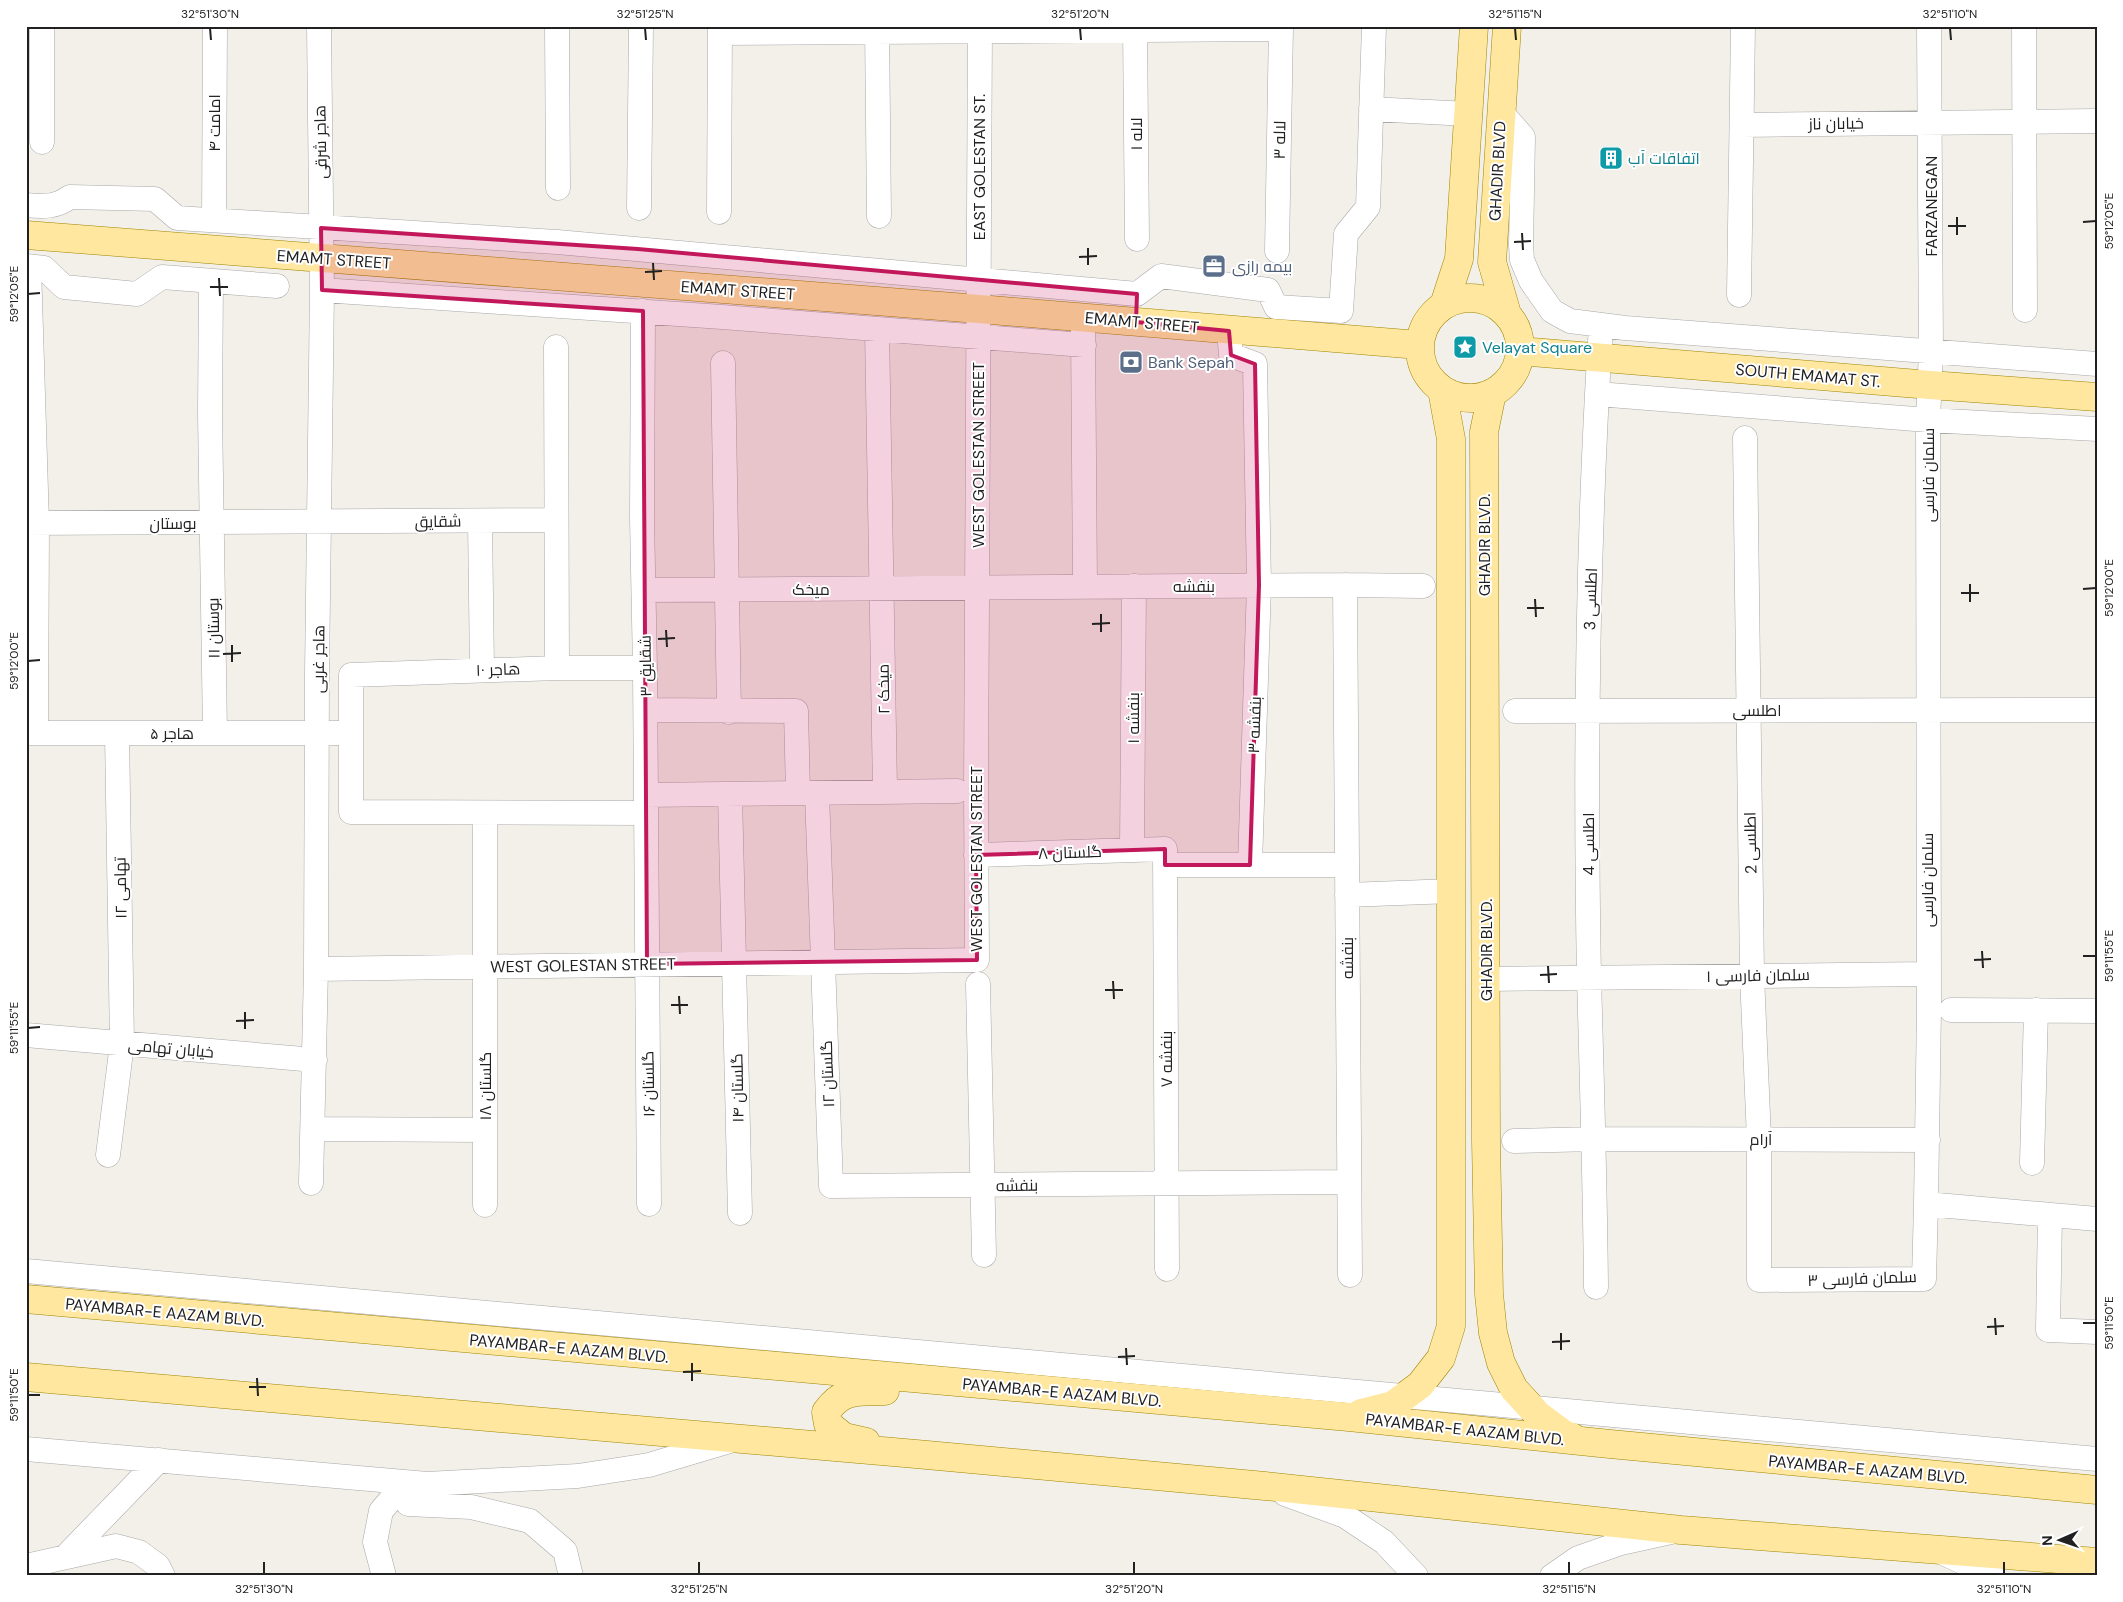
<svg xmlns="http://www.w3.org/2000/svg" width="2123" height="1602" viewBox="0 0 2123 1602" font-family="'DM Sans',Cairo,sans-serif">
<rect width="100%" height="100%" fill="#f2f0e8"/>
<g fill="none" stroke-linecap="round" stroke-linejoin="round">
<g stroke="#a8a8a8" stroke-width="25">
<path id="minor" d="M557,26L558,188
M877,26L879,216
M1135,26L1137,239
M1929,26L1931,351L1928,420L1929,1009L1926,1204L2097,1219
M2024,26L2025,310
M720,33L1281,29
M1371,109L1468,114
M1501,112L1523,137L1521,245L1522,260L1531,281L1552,311L1570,321L1625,328L2097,364
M1742,125L2097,121
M42,142V26
M26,205C44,207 56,207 70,197L155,199L177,218L557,242L1137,294L1161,276L1268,290L1276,307L1341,311L1346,234L1368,207L1374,26
M639,208L641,26
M719,212L720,26
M214,220L215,26
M1277,251L1281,26
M26,266L44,268L64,287L137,294L162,277L277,286
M29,267L37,523L36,733
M211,282L210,413L215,733
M322,290L722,317L1084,345
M1739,295L1743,26
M643,311L642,519L645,668L649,1204
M877,330L885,790
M1083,331L1085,586
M1229,331L1231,355L1255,364L1259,585L1250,865
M556,347C557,454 556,561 557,668
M723,363L729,712
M1597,394L1928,420L2097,429
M1745,438L1752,975L1759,1139V1280L1924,1279L1926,1204
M480,521L482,670
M26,523L555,520
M1345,585L1350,1275
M644,590L1345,585L1423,586
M646,710L796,711L798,793
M1515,711L2097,710
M26,733H351
M817,793L831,1186L1349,1182
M730,794L740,1213
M646,795L957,791
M485,813V1205
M645,813L351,812V675L557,668H645
M1132,850L1134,586
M976,855L1165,849L1167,1269
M1165,865H1347
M1347,895L1452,891
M316,969L977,960L976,791L980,26
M1487,979L1927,974
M978,984L984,1255
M1951,1010L2097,1011
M26,1035L315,1060
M313,1129L485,1130
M1514,1141L1595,1139L1928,1140
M108,1155L122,1044L117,733
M2032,1163L2036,1010
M311,1183L316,969L317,674L322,290L319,26
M2050,1215L2048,1330L2097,1332
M26,1271L2097,1459
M1596,1287C1595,1184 1592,1081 1589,978C1585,761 1587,542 1601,326
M26,1449L427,1484L578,1476L649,1465L733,1440
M406,1482L408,1504L471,1507L530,1521L565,1551L571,1576
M1285,1494L1345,1516L1384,1542L1416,1576
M1943,1553L1993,1576
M66,1556L159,1460
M26,1566L116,1546L139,1552L158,1566L163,1576
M384,1576L375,1542L381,1511L406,1482
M1552,1576L1578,1558L1621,1543L1671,1532"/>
</g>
<g stroke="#9f8600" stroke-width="29">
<path id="major" d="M1507,26L1492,262L1507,314
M26,235L979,309L1419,345
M1420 348a50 50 0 1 1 100 0a50 50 0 1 1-100 0Z
M1444,305L1459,259L1474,26
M1520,351L1930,385L2097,397
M1492,393L1484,432L1486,1141L1489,1294L1493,1333L1501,1363L1514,1389L1538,1415L1565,1435L1572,1437
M26,1299L1349,1417L1610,1444L2097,1490
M26,1377L916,1454L1265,1486L1681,1530L2097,1562
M1361,1413L1393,1405L1420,1385L1441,1358L1451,1326V439L1442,390
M866,1442L844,1437L828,1424L826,1412C843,1388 858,1392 885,1391"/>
</g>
<use href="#minor" stroke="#fff" stroke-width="24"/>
<use href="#major" stroke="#ffe7a0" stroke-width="28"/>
</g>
<path fill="#c2185b" fill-opacity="0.2" stroke="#c2185b" stroke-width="4" stroke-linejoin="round" d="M321,228L638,249L1137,294L1136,322L1229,331L1231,355L1255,364L1259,585L1250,865H1165V849L976,855L977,960L647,964L643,311L322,290Z"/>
<path fill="none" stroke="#212121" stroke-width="2" d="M210,28L211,40M645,28L646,40M1080,28L1081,40M1515,28L1516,40M1950,28L1951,40M1957,217V235M2083,222L2096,221M1948,226H1966M1522,233L1523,250M1514,242L1531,241M1088,248V265M1079,257L1097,256M653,263L654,280M645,272L662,271M219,278L220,296M210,287H228M28,294L40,293M1970,584V602M2083,589L2096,588M1961,593H1979M1535,599L1536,617M1527,608H1544M1101,614V632M1092,624L1110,623M666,630L667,647M658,639L675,638M232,645V662M223,654L241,653M28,661L40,660M1982,951L1983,968M2083,956H2096M1974,960L1991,959M1548,966L1549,983M1540,975L1557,974M1113,981L1114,999M1105,990H1123M679,996L680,1014M671,1005H688M245,1012V1029M236,1021L254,1020M28,1028L40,1027M1995,1318L1996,1335M2083,1323H2096M1987,1327L2004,1326M1561,1333V1350M1552,1342L1570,1341M1126,1348L1127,1365M1118,1357L1135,1356M692,1363V1381M683,1372L701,1371M257,1378L258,1396M249,1387H266M28,1395H40M264,1562V1574M699,1562V1574M1134,1562V1574M1569,1562V1574M2004,1562V1574"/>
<defs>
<g id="building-square" transform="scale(1.25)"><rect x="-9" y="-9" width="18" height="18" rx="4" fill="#0f9aa8" stroke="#fff"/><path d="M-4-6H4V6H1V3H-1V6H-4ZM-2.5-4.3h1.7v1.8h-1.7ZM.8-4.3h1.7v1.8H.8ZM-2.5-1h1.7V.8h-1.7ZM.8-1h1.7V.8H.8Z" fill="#fff"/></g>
<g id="office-square" transform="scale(1.25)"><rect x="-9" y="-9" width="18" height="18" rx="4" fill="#5c6f8a" stroke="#fff"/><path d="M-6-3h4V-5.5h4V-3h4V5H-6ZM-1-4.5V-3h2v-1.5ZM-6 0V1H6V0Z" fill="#fff"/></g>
<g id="sight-square" transform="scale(1.25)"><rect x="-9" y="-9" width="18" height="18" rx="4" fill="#0f9aa8" stroke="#fff"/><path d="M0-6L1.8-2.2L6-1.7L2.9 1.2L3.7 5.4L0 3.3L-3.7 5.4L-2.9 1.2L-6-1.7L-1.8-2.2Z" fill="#fff"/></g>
<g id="bank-square" transform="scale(1.25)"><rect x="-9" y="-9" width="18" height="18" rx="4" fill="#5c6f8a" stroke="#fff"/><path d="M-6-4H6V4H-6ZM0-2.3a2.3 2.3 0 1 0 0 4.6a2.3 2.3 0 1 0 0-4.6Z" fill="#fff"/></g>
</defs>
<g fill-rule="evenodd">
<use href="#building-square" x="1611" y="158"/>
<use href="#office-square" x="1214" y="266"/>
<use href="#sight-square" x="1465" y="347"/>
<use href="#bank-square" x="1131" y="362"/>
</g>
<g text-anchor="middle" stroke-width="4" stroke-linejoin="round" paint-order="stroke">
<g font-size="16" fill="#212121" stroke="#fff">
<text transform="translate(214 123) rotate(-90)" y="6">امامت ۴</text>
<text transform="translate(1836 123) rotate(-1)" y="6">خیابان ناز</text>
<text transform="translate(1136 134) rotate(-90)" y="6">لاله ۱</text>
<text transform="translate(1279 140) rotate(-89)" y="6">لاله ۳</text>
<text transform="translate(320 142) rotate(-91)" y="6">هاجر شرقی</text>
<text transform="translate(979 167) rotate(-90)" y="6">EAST GOLESTAN ST.</text>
<text transform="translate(1497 171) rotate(-87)" y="6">GHADIR BLVD</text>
<text transform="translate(1931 206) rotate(-90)" y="6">FARZANEGAN</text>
<text transform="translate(334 259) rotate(4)" y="6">EMAMT STREET</text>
<text transform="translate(738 290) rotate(4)" y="6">EMAMT STREET</text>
<text transform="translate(1142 322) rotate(5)" y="6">EMAMT STREET</text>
<text transform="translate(1808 375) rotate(5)" y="6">SOUTH EMAMAT ST.</text>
<text transform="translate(978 455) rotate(-90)" y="6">WEST GOLESTAN STREET</text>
<text transform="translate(1928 475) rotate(-90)" y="6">سلمان فارسی</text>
<text transform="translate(438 521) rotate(-1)" y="6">شقایق</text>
<text x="173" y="529">بوستان</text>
<text transform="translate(1484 545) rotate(-90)" y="6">GHADIR BLVD.</text>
<text x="1194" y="592">بنفشه</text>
<text x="811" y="595">میخک</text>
<text transform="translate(1590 599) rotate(-88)" y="6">اطلسی 3</text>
<text transform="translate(213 628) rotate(-91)" y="6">بوستان ۱۱</text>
<text transform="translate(318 659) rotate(-89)" y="6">هاجر غربی</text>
<text transform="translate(645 666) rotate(-91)" y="6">شقایق ۳</text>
<text transform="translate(498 669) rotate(-2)" y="6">هاجر ۱۰</text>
<text transform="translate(883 689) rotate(-91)" y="6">میخک ۲</text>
<text x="1757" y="716">اطلسی</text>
<text transform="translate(1133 718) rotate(-90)" y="6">بنفشه ۱</text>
<text transform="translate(1254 725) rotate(-88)" y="6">بنفشه ۳</text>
<text x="172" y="739">هاجر ۵</text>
<text transform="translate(1750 843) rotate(-91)" y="6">اطلسی 2</text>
<text transform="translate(1588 844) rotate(-90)" y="6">اطلسی 4</text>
<text transform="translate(1070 852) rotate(-2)" y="6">گلستان ۸</text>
<text transform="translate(976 859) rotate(-90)" y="6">WEST GOLESTAN STREET</text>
<text transform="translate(1927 880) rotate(-90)" y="6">سلمان فارسی</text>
<text transform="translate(120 888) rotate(-91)" y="6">تهامی ۱۲</text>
<text transform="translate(1486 950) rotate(-90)" y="6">GHADIR BLVD.</text>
<text transform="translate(1347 958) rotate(-90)" y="6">بنفشه</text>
<text transform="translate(583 965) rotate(-1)" y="6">WEST GOLESTAN STREET</text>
<text transform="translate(1758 975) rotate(-1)" y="6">سلمان فارسی ۱</text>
<text transform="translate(171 1048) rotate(5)" y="6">خیابان تهامی</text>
<text transform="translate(1166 1059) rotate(-90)" y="6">بنفشه ۷</text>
<text transform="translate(827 1074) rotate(-92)" y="6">گلستان ۱۲</text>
<text transform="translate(648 1084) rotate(-91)" y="6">گلستان ۱۶</text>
<text transform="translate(485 1086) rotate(-90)" y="6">گلستان ۱۸</text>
<text transform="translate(737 1088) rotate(-91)" y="6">گلستان ۱۴</text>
<text x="1761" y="1145">آرام</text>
<text transform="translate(1017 1185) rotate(-1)" y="6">بنفشه</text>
<text transform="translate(1862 1278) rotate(-2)" y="6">سلمان فارسی ۳</text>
<text transform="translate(165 1312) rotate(5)" y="6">PAYAMBAR-E AAZAM BLVD.</text>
<text transform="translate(569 1348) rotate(5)" y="6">PAYAMBAR-E AAZAM BLVD.</text>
<text transform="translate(1062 1392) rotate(5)" y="6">PAYAMBAR-E AAZAM BLVD.</text>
<text transform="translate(1465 1429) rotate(6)" y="6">PAYAMBAR-E AAZAM BLVD.</text>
<text transform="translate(1868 1469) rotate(5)" y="6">PAYAMBAR-E AAZAM BLVD.</text>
</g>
<g font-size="16" fill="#0d838f" stroke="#fff" text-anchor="start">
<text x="1628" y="164">اتفاقات آب</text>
<text x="1482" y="353">Velayat Square</text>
</g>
<g font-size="16" fill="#4e5e75" stroke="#fff" text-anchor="start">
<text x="1232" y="272">بیمه رازی</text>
<text x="1148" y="368">Bank Sepah</text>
</g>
</g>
<rect width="2123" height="1602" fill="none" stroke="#ffffff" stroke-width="55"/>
<g transform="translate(2060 1540) rotate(268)" stroke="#ffffff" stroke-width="4" paint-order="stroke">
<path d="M0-4L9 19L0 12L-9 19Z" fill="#212121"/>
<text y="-8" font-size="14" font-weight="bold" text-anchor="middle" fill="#212121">N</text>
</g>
<rect x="28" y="28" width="2068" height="1546" fill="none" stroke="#212121" stroke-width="2"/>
<g font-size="12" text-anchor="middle" fill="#212121">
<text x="210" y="18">32°51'30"N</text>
<text x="645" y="18">32°51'25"N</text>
<text x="1080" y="18">32°51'20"N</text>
<text x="1515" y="18">32°51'15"N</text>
<text x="1950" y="18">32°51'10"N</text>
<text transform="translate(2109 221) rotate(-90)" y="4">59°12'05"E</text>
<text transform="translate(14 294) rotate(-90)" y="4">59°12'05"E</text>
<text transform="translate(2109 588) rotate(-90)" y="4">59°12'00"E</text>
<text transform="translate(14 661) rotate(-90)" y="4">59°12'00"E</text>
<text transform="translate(2109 956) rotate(-90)" y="4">59°11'55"E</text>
<text transform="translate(14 1028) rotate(-90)" y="4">59°11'55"E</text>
<text transform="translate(2109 1323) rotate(-90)" y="4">59°11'50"E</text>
<text transform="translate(14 1395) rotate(-90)" y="4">59°11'50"E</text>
<text x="264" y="1593">32°51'30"N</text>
<text x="699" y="1593">32°51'25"N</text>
<text x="1134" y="1593">32°51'20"N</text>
<text x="1569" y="1593">32°51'15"N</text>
<text x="2004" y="1593">32°51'10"N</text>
</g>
</svg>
